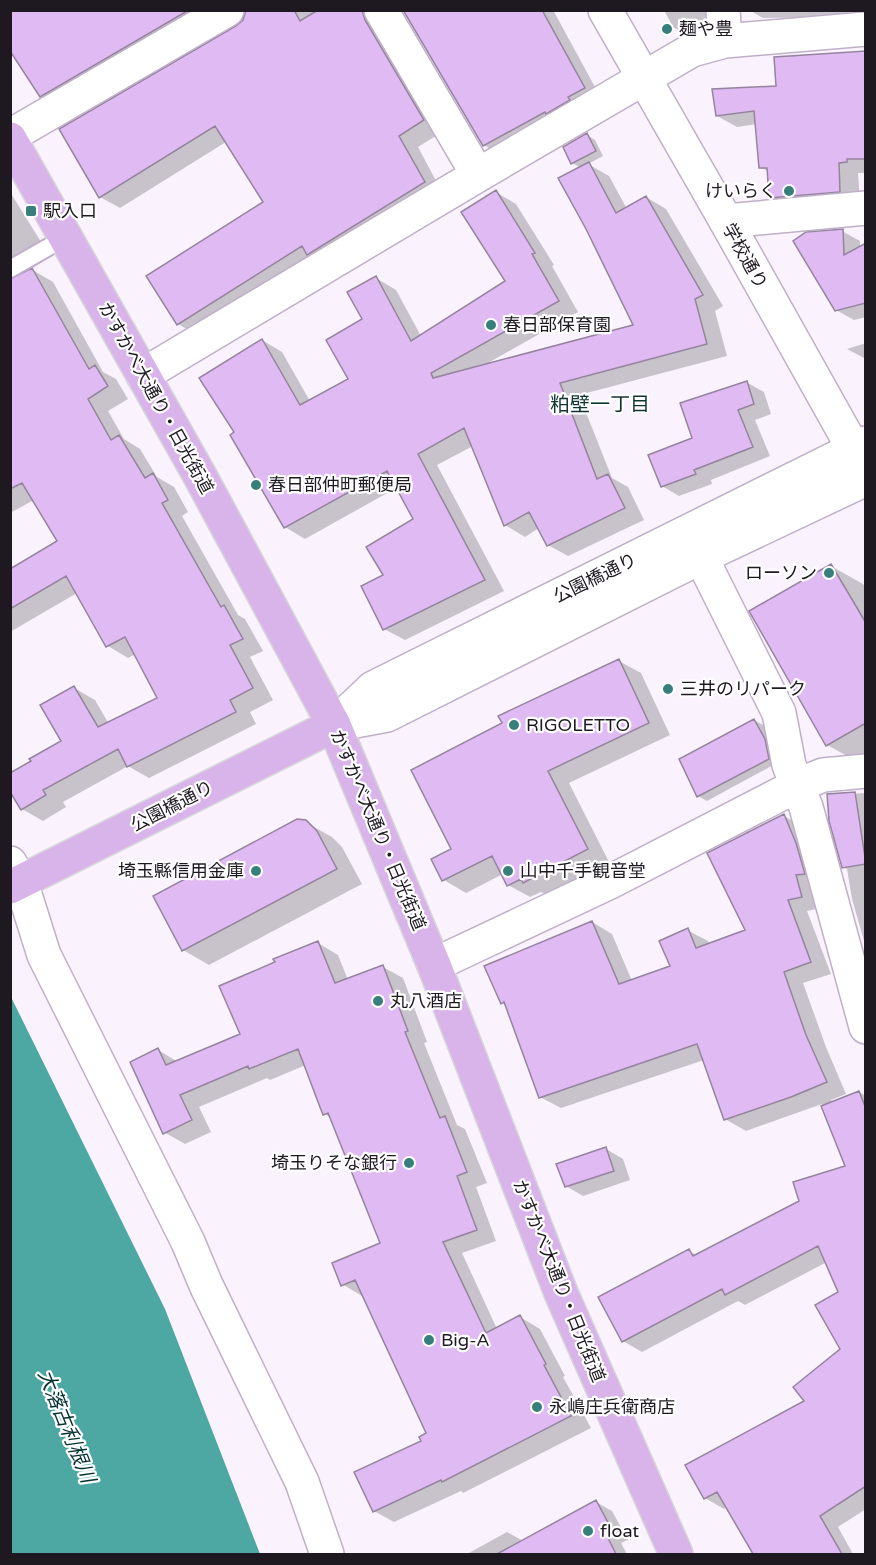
<svg xmlns="http://www.w3.org/2000/svg" width="876" height="1565" viewBox="0 0 876 1565" font-family="'Varela Round','Noto Sans JP',sans-serif">
<rect width="100%" height="100%" fill="#faf3fe"/>
<path fill="#4da7a2" d="M10,995L165,1309L260,1554H11Z"/>
<path fill="#0003" d="M10,10H226L60,107L41,96Z
M369,10L442,132L418,147L443,194L197,335L178,324L265,203L226,142L120,208L100,197L244,21L247,11Z
M405,10H553L601,98L500,155L484,145Z
M664,10H728L725,36L693,38L673,27Z
M749,10H863L834,15V17L763,18Z
M866,52V173H858L860,202L790,209L770,197L769,172L761,167L757,124L737,127L717,116L778,87Z
M587,135L595,140L603,156L588,164L609,176L627,209L646,197L666,209L723,306L715,311L727,356L579,395L612,478L628,487L644,520L568,556L548,545L539,528L525,537L505,525L473,446L437,465L504,591L405,640L384,629L385,576L415,520L398,487L305,539L285,527L236,433L262,340L282,352L310,401L350,379L364,320L376,278L396,290L421,336L507,281L496,192L516,204L554,265L552,266L578,312L488,363L635,326L581,168L572,163Z
M10,192L48,253L40,258L42,262L31,269L53,282L103,372L116,379L128,399L108,411L124,439L140,449L157,477L174,487L188,512L182,516L238,615L245,619L263,651L250,657L273,700L250,712L256,724L149,778L128,766L63,802L66,807L43,821L22,809L63,742L74,688L95,700L109,724L159,698L136,654L128,658L108,646L77,593L10,632V570L59,541L34,500L10,513Z
M842,231L860,241V248L866,245V317L854,320L836,310Z
M866,343V359L847,349Z
M746,382L764,392L771,414L755,420L770,456L711,480L712,484L679,496L662,486L694,439Z
M831,566L863,584L866,588V760L860,763L827,745Z
M619,661L641,673L670,735L569,783L609,862L546,895L541,892L530,897L508,885L503,874L466,893L444,880L453,849Z
M754,720L763,725L773,745L777,763L707,801L698,796Z
M866,793V948L852,899L847,869L843,867L828,795Z
M784,816L805,828L821,908L807,911L831,974L803,983L826,1047L846,1094L831,1100L833,1103L859,1092L866,1096V1374L840,1292L827,1262L745,1305L738,1301L642,1352L623,1341L689,1251L698,1256L801,1202L847,1167L822,1104L746,1131L725,1119L704,1060L561,1108L540,1097L507,1005L502,1003L592,922L612,934L632,981L672,967L687,930L708,941L709,945L747,931Z
M305,822L332,837L342,847L362,884L209,965L183,950L155,896Z
M318,943L338,955L348,980L383,967L403,978L427,1042L424,1043L457,1125L465,1129L487,1183L476,1187L496,1241L462,1253L497,1329L520,1317L540,1329L565,1376L563,1377L591,1428L463,1493L461,1491L394,1522L374,1511L428,1434L362,1296L342,1284L382,1244L332,1118L324,1114L306,1065L270,1080L267,1078L199,1107L211,1132L185,1144L164,1132L158,1050L178,1062L242,1035Z
M606,1149L623,1159L630,1180L583,1196L566,1186Z
M866,1410V1509L838,1527L853,1554H754L727,1507L724,1509L705,1498Z
M596,1502L612,1511L628,1540L621,1543L627,1554H467L507,1532L523,1541Z"/>
<path fill="#e0baf3" stroke="#94849d" stroke-width="1.5" d="M10,10H189L40,97L10,51Z
M246,10H294L300,21L318,10H362L365,20L424,120L399,136L425,182L307,255L302,246L177,325L146,276L263,202L215,126L99,198L59,129L236,26L243,20Z
M403,10H542L585,88L568,97L570,100L546,114L545,112L483,146Z
M866,51V159H847V162L839,163L840,192L769,198L767,168H759L754,111L716,116L712,89L776,86L774,57Z
M587,133L596,151L571,164L563,147Z
M589,162L616,213L646,196L703,295L695,299L707,344L560,383L597,479L608,474L625,508L547,546L529,512L504,526L464,428L418,454L485,580L383,630L361,586L383,575L366,547L413,519L387,471L284,528L230,435L234,432L199,378L262,339L300,405L348,379L326,340L362,319L347,292L376,276L411,341L505,281L461,212L496,190L535,253L532,254L559,301L431,373L433,378L633,325L586,229L558,178Z
M843,229L844,255L866,243V303L835,311L793,241L806,232Z
M32,268L89,369L95,365L108,386L88,399L111,440L119,435L145,478L153,473L168,500L162,503L221,607L224,605L243,639L230,645L253,688L230,700L236,712L127,767L118,749L43,790L46,795L21,810L10,792V773L31,761L29,759L61,741L40,705L74,686L98,727L157,698L125,637L106,647L66,576L10,609V569L57,541L22,483L10,489V279Z
M747,381L754,404L738,410L753,447L694,470L696,474L661,487L648,455L692,438L680,403Z
M831,564L866,623V723L826,746L749,611Z
M619,659L649,723L548,771L588,849L523,883L521,879L507,886L492,856L442,881L431,859L451,849L411,770L502,723L498,716Z
M754,719L765,739L769,759L697,797L679,759Z
M855,792L866,864L842,868L829,821L827,794Z
M784,814L796,843L805,874L796,875L802,897L788,900L811,962L784,972L806,1035L827,1082L791,1097L724,1120L697,1044L539,1098L504,1002L501,1004L484,966L592,921L619,984L670,966L659,941L688,928L696,948L745,930L707,853Z
M297,819L306,820L317,831L337,869L182,951L153,896Z
M318,941L335,983L383,965L408,1031L405,1032L440,1118L445,1116L467,1172L457,1176L477,1230L443,1242L486,1333L520,1315L546,1364L544,1365L571,1416L442,1482L441,1480L373,1512L354,1472L421,1441L419,1437L426,1433L355,1280L341,1286L332,1263L380,1243L328,1113L323,1115L298,1049L249,1069L248,1066L180,1095L192,1120L163,1134L130,1062L158,1048L166,1065L240,1034L219,986L275,962L273,959Z
M859,1091L866,1109V1486L820,1516L842,1554H753L717,1492L704,1499L685,1465L804,1401L793,1387L840,1349L815,1305L838,1292L818,1246L725,1295L722,1289L622,1342L598,1297L689,1249L693,1256L799,1201L793,1182L845,1166L821,1106Z
M606,1147L614,1171L565,1187L556,1164Z
M596,1500L612,1530L606,1534L616,1554H497Z"/>
<g fill="none" stroke-linecap="round" stroke-linejoin="round">
<g stroke="#c0afc9" stroke-width="20">
<path id="service" d="M10,269L66,237"/>
</g>
<g stroke="#c0afc9" stroke-width="36">
<path id="minor" d="M381,10L478,175
M723,10L725,41
M10,136L227,10
M726,221L866,208
M143,375L478,175L692,50L725,41L866,29
M701,557L779,713L789,765L806,807L866,1027
M10,863L21,882L44,955L188,1242L206,1285L302,1482L327,1554
M434,965L610,882L798,785L823,775L866,771"/>
</g>
<g stroke="#c0afc9" stroke-width="36">
<path id="tertiary" d="M605,10L726,221L866,471"/>
</g>
<g stroke="#c0afc9" stroke-width="36">
<path id="secondary" d="M334,725L373,688L866,443
M334,725L387,715L701,557L866,479"/>
</g>
<g stroke="#d6d5d7" stroke-width="36">
<path id="primary" d="M10,139L200,476L334,725L434,965L561,1293L676,1554
M10,887L334,725"/>
</g>
<use href="#service" stroke="#fff" stroke-width="16"/>
<use href="#minor" stroke="#fff" stroke-width="33"/>
<use href="#tertiary" stroke="#fff" stroke-width="33"/>
<use href="#secondary" stroke="#fff" stroke-width="33"/>
<use href="#primary" stroke="#d9b4ea" stroke-width="33"/>
</g>
<g fill="#377f7b" stroke="#fff" stroke-width="2">
<circle cx="667" cy="29" r="6"/>
<circle cx="789" cy="191" r="6"/>
<rect x="25" y="205" width="12" height="12" rx="3"/>
<circle cx="491" cy="325" r="6"/>
<circle cx="256" cy="485" r="6"/>
<circle cx="829" cy="573" r="6"/>
<circle cx="668" cy="689" r="6"/>
<circle cx="514" cy="725" r="6"/>
<circle cx="256" cy="871" r="6"/>
<circle cx="508" cy="871" r="6"/>
<circle cx="378" cy="1001" r="6"/>
<circle cx="409" cy="1163" r="6"/>
<circle cx="429" cy="1340" r="6"/>
<circle cx="537" cy="1407" r="6"/>
<circle cx="588" cy="1531" r="6"/>
</g>
<g text-anchor="middle" stroke-width="4.5" stroke-linejoin="round" paint-order="stroke">
<g font-size="18" fill="#1e1821" stroke="#fff" text-anchor="start">
<text x="679" y="35">麺や豊</text>
<text x="777" y="197" text-anchor="end">けいらく</text>
<text x="43" y="217">駅入口</text>
<text x="503" y="331">春日部保育園</text>
<text x="268" y="491">春日部仲町郵便局</text>
<text x="817" y="579" text-anchor="end">ローソン</text>
<text x="680" y="695">三井のリパーク</text>
<text x="526" y="731">RIGOLETTO</text>
<text x="244" y="877" text-anchor="end">埼玉縣信用金庫</text>
<text x="520" y="877">山中千手観音堂</text>
<text x="390" y="1007">丸八酒店</text>
<text x="397" y="1169" text-anchor="end">埼玉りそな銀行</text>
<text x="441" y="1346">Big-A</text>
<text x="549" y="1413">永嶋庄兵衛商店</text>
<text x="600" y="1537">float</text>
</g>
<g font-size="18" fill="#1e1821" stroke="#fff">
<text transform="translate(745 256) rotate(61)" y="6">学校通り</text>
<text transform="translate(156 398) rotate(61)" y="6">かすかべ大通り・日光街道</text>
<text transform="translate(595 578) rotate(-26)" y="6">公園橋通り</text>
<text transform="translate(172 806) rotate(-27)" y="6">公園橋通り</text>
<text transform="translate(378 830) rotate(67)" y="6">かすかべ大通り・日光街道</text>
<text transform="translate(559 1281) rotate(68)" y="6">かすかべ大通り・日光街道</text>
</g>
<g font-size="20" fill="#103230" stroke="#fff">
<text x="600" y="411">粕壁一丁目</text>
</g>
<g font-size="20" font-style="italic" fill="#043230" stroke="#fff">
<text transform="translate(67 1426) rotate(68)" y="7">大落古利根川</text>
</g>
</g>
<rect width="876" height="1565" fill="none" stroke="#1e1821" stroke-width="24"/>
</svg>
